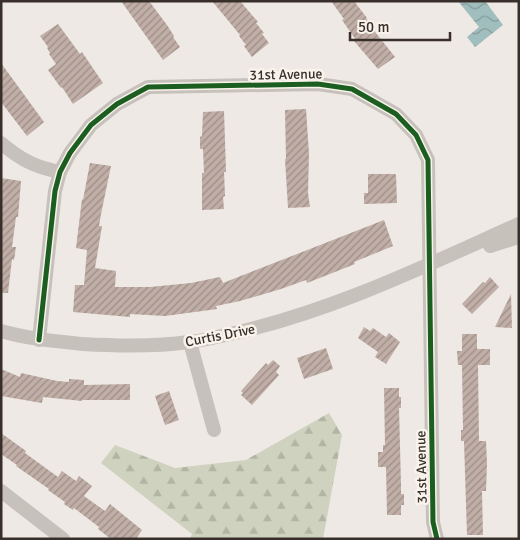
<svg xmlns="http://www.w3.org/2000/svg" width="520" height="540" viewBox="0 0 520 540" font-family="Signika,sans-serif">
<defs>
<pattern id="forest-firs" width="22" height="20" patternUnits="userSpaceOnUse" patternTransform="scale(1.25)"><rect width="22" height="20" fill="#cfd2bf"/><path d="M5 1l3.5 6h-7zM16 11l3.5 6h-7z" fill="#b2b5a4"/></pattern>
<pattern id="water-waves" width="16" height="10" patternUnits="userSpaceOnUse" patternTransform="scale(1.25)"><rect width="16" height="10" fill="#a1bebe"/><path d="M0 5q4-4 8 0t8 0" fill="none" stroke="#849b9b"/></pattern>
<pattern id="building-hatch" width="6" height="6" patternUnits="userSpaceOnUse" patternTransform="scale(1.25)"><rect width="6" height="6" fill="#c0aea7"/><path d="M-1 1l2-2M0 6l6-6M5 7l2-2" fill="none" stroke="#9d8e88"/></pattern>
</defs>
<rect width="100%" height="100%" fill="#eee9e4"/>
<path fill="url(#forest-firs)" d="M329,413L342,435L323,539H190L192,534L101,463L115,445L175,468L246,460Z"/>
<path fill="url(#water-waves)" d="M458,1H485L503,25L475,47L467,37L479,27Z"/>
<path fill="url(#building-hatch)" d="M121,1H149L167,25L174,36L173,37L180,47L163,60Z
M212,1H240L258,22L256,23L264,33L262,34L269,43L252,57L244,46L246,45L239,36L240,35Z
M331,1H354L367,18H366L372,28L395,57L378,69L354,41L356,40L342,20L344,19Z
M58,24L80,54L82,52L103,83L73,104L62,87L61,88L48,70L56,64L49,54L50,53L47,48L48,47L40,36Z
M1,63L44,122L27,136L1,102Z
M306,109L309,154L308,193L310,207L288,208L285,159H286L285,110Z
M224,111L226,172H224L225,196L223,197L224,209L202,210V173H204L203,149H200V137L202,136L203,112Z
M90,163L111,166L101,214L99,226H102L95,268L116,271L115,287H150L191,283L220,277L223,283L384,220L393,246L354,262L355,264L307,283L306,280L281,289L240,301L216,306L217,309L165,316L130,314V317L73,312L75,285H84L87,250L76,248L82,199L83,200Z
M368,174H395L396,175L397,203L364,204V193H368Z
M1,178L21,181L18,217H16L12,247H16L14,260L12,259L8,293H1Z
M490,277L499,287L472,314L462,304L483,282L485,283Z
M511,294L512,328L495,327Z
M364,327L370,331L373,328L386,337L389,333L400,342L386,364L375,357L378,352L358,338Z
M462,334H477V349H490V365H478L479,441H486L487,463L486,491H482L483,535H467L464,441H461V430H463L462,365H458L457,351H462Z
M326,348L333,369L304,379L297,358Z
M273,360L280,366L276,372L279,375L252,405L241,395L243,393L241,391L266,363L268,365Z
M1,369L20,377L21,373L57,381L69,382V379L84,380V385L130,384V400H82V401L43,397L42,403L1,396Z
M384,388H399V397H401V408H399L401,485V494H404V505H401V515H387L386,467H378V452H383V445H385Z
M169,391L179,420L165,425L155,396Z
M1,433L26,451L25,453L58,477L62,471L76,481L79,476L92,486L84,496L105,511L110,504L142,530L136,539H111L98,529L99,527L74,508L73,510L64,504L65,502L48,490L49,489L16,466L17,465L1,454Z"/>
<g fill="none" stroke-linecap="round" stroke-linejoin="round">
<path stroke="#c7c1bc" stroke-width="14" d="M1,143C21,160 35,167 60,172
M490,246L519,237
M1,331C28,339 55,341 83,344C118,346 154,347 189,342C202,341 216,337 230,334C331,312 425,266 519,224
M39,340L55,191L60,172L70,153L91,125L117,104L148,87L318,84L352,89L396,114L416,135L428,160L433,522L437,539
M190,342L214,430
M1,491L63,539"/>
<g stroke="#f9f3ec" stroke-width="8">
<path id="cycleway" d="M39,340L55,191L60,172L70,153L91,125L117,104L148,87L318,84L352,89L396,114L416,135L428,160L433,522L437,539"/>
</g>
<use href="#cycleway" stroke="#1b5e20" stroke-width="5"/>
</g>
<g text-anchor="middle" stroke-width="5" stroke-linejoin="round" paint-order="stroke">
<g font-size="14" fill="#382f2a" stroke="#f9f3ec">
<text transform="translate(286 74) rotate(-1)" y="5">31st Avenue</text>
<text transform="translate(220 335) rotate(-11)" y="5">Curtis Drive</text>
<text transform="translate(421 467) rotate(-91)" y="5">31st Avenue</text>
</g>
</g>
<rect width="520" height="540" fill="none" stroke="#382f2a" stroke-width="5"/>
<path d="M350 32v8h100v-8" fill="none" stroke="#382f2a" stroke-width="2.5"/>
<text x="358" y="32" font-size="15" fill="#382f2a" stroke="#f9f3ec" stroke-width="4" paint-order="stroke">50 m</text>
</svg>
